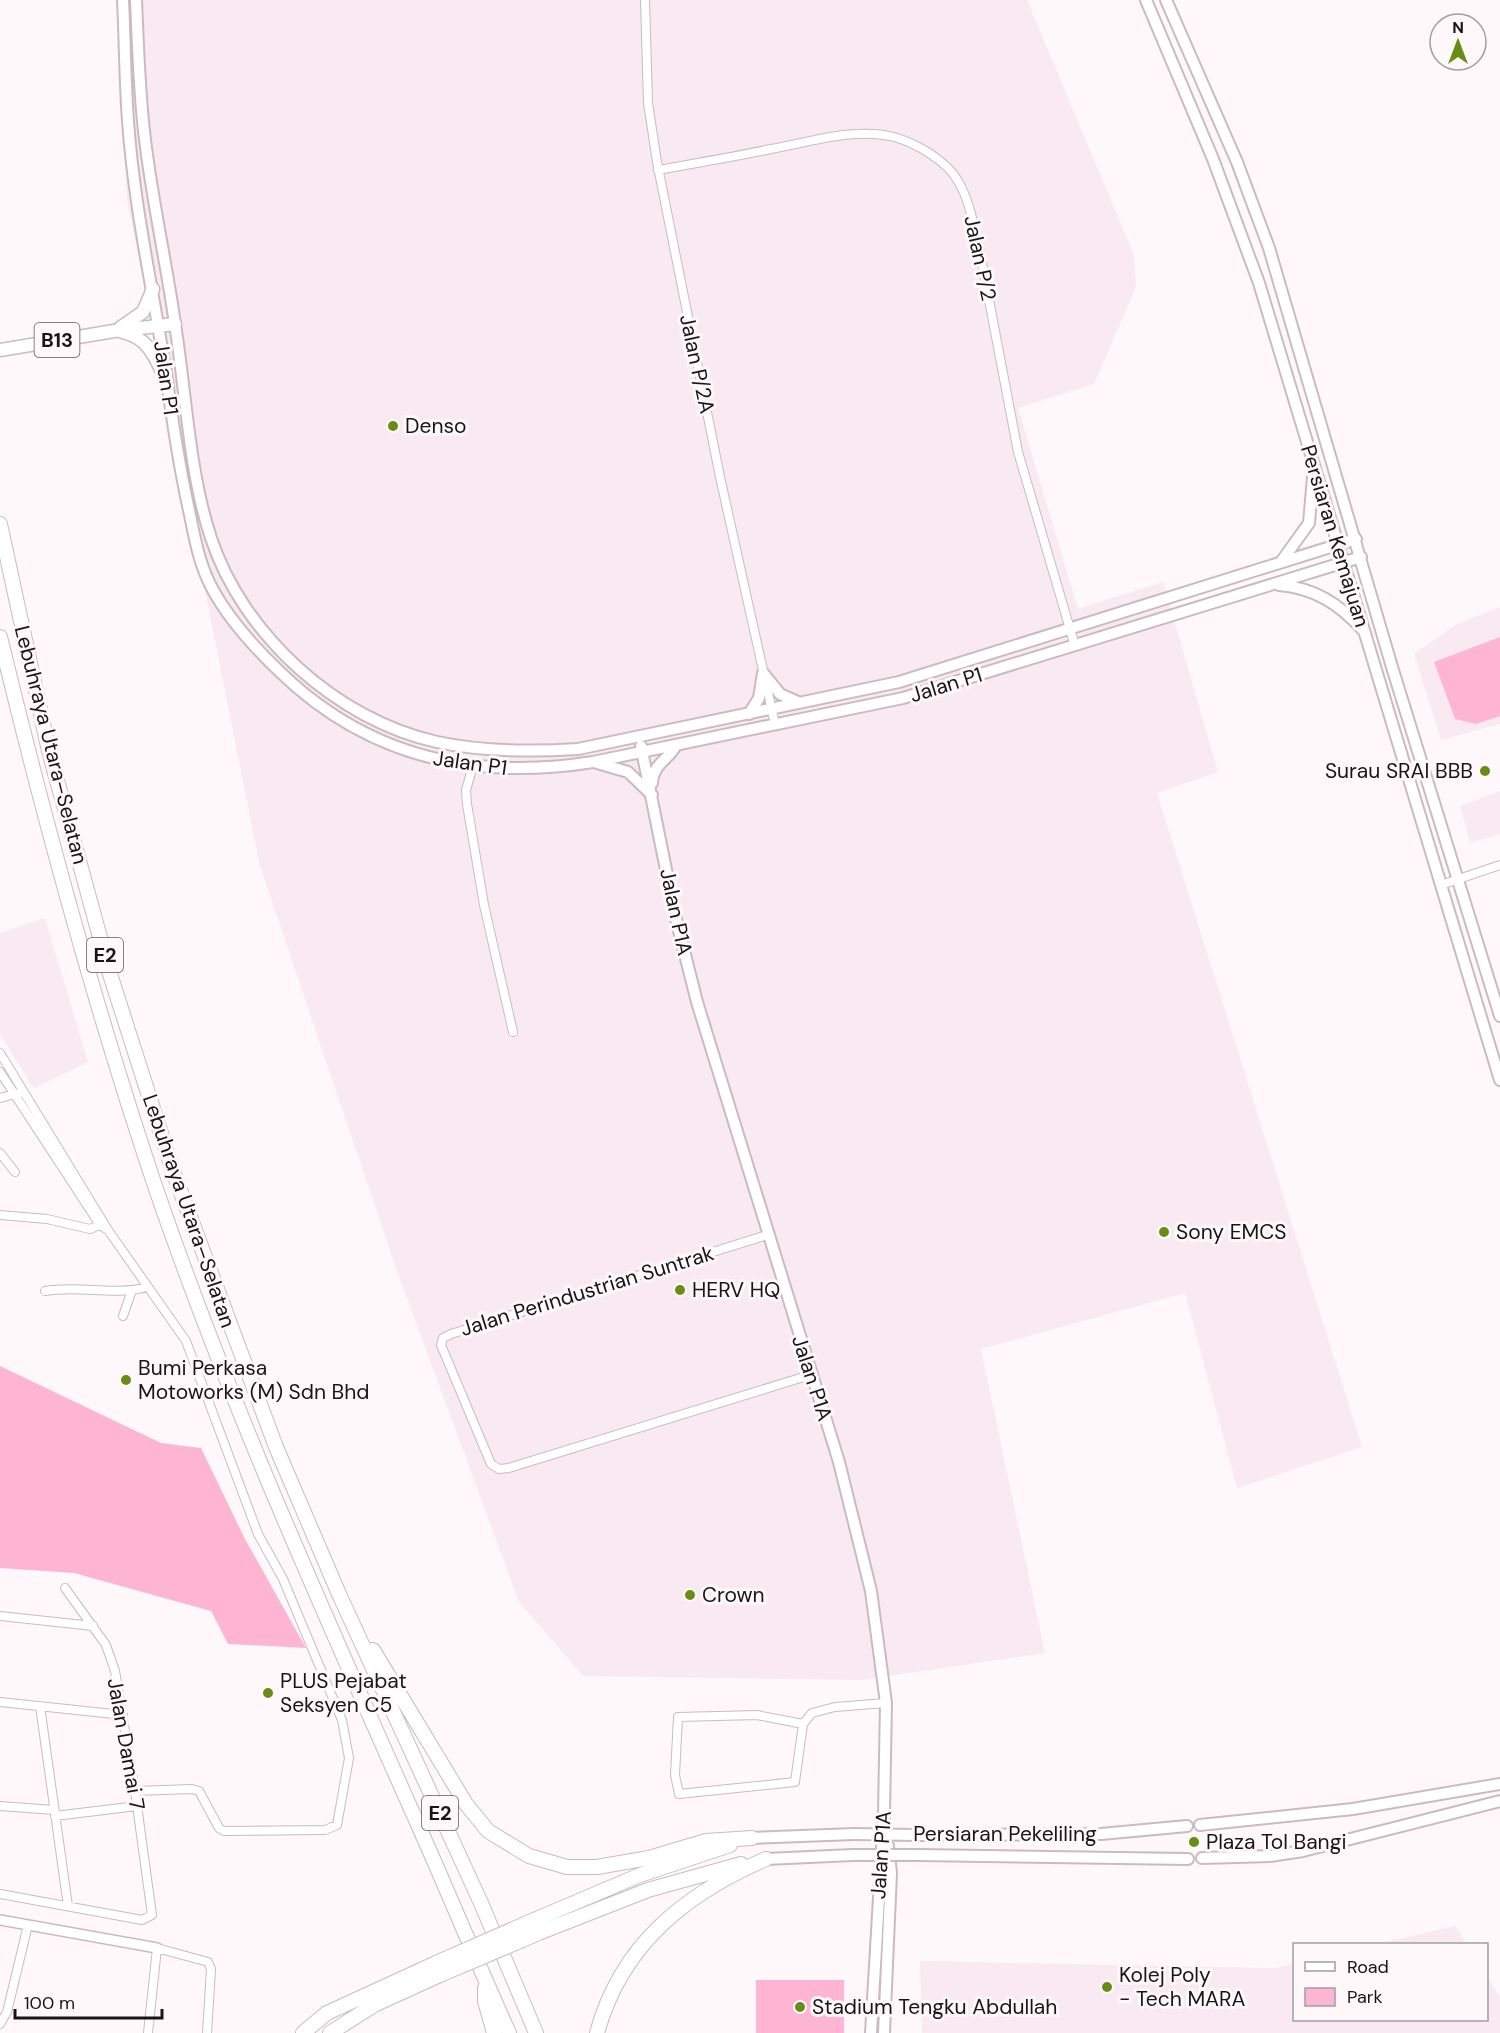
<svg xmlns="http://www.w3.org/2000/svg" width="1500" height="2033" viewBox="0 0 1500 2033" font-family="'DM Sans',sans-serif">
<rect width="100%" height="100%" fill="#fef8fa"/>
<path fill="#f8eaf0" d="M117,0H1027L1134,255L1136,287L1094,384L1018,408L1078,609L1163,582L1218,772L1157,793L1362,1447L1237,1488L1185,1293L981,1349L1045,1653L861,1680L583,1676L519,1602L397,1271L260,866L127,200Z
M1500,607V724L1441,740L1414,654L1455,625Z
M1500,791V834L1470,843L1460,806Z
M45,918L88,1062L34,1088L0,1035V933Z
M1455,1926L1467,1944H1377Z
M920,1961L1276,1968L1294,1964V2020H1486L1487,1976L1500,1997V2033H922Z"/>
<path fill="#fdb5d3" d="M1500,637V716L1476,724L1455,719L1434,662Z
M0,1366L161,1443L201,1448L245,1539L306,1648L228,1644L211,1611L74,1573L0,1568Z
M756,1980H844V2033H756Z"/>
<g fill="none" stroke-linecap="round" stroke-linejoin="round">
<g stroke="#cbbbc1" stroke-width="10">
<path id="minor" d="M645,0L648,103L657,162L720,477L775,724
M658,170C696,163 734,157 771,149C810,142 855,127 894,137C916,143 947,161 958,181C968,198 972,218 977,237L1018,452L1075,646
M473,766L466,790L467,804L484,905L513,1032
M1441,885L1500,865
M0,1053L108,1230L186,1341L258,1534L283,1579L342,1720L349,1758L337,1825L325,1830L224,1831L219,1828L199,1791L192,1789L135,1791
M0,1072L100,1225L108,1230
M0,1098L19,1093
M0,1153L15,1172
M0,1215L47,1219L90,1229L102,1224
M767,1235L451,1334L443,1338L441,1345L491,1464L499,1469L509,1468L810,1375
M45,1291C79,1285 114,1296 147,1287
M123,1316L132,1290
M0,1616L93,1626
M0,1702L123,1715
M40,1706L68,1906
M803,1724L757,1715L678,1717L675,1775L679,1794L795,1782L803,1724L812,1713L835,1707L886,1703
M0,1806L54,1810
M55,1816L137,1806
M0,1894L142,1920L152,1915L135,1791L115,1671L106,1645L65,1588
M0,2024L7,2012L28,1925
M148,2033L157,1948L208,1962L211,1969L207,2033"/>
</g>
<g stroke="#cbbbc1" stroke-width="12">
<path id="tertiary" d="M0,1920L157,1948"/>
</g>
<g stroke="#cbbbc1" stroke-width="14">
<path id="secondary" d="M123,0C125,40 125,81 128,121C134,208 154,294 167,380C173,426 180,470 190,515C195,540 200,567 213,590C230,621 254,647 279,671C367,757 474,781 593,762L903,698L1361,557
M136,0C138,44 139,87 144,131C151,196 166,260 175,324C186,393 189,472 211,538C243,635 337,720 437,742C484,752 531,752 578,749L899,682L1356,539
M1146,0L1213,159L1259,283L1500,1080
M1166,0L1237,162L1269,248L1392,667L1500,1016
M1281,562L1309,523L1313,477
M1279,585C1315,588 1339,604 1363,630
M763,673L780,694L798,702
M749,714L759,698L763,673
M641,746L676,919L697,1002L839,1462L871,1591L886,1703L884,1813L871,2033
M597,763L628,772L652,795
M652,783C653,763 669,760 676,745
M1200,1825L1353,1809L1500,1784
M916,1835L1101,1834L1187,1826
M752,1838L854,1834
M918,1855L1188,1859
M1202,1858L1270,1856L1303,1851L1500,1801
M766,1859L853,1855
M884,2033L891,1873L888,1846"/>
</g>
<g stroke="#cbbbc1" stroke-width="15">
<path id="primary" d="M120,328L143,312L153,289
M122,332C150,338 155,358 167,382
M0,350L114,331L175,324"/>
</g>
<g stroke="#cbbbc1" stroke-width="16">
<path id="motorway" d="M0,524L49,751L110,974L173,1171L276,1447L339,1594L481,1903L536,2033
M0,637C44,819 93,1000 152,1177C224,1390 316,1595 407,1800C442,1877 474,1956 509,2033
M373,1650L466,1804L488,1831L529,1856L567,1867H597L649,1858L706,1841L752,1838
M534,1920L640,1875L730,1845
M541,1932L648,1890L741,1864
M485,1988V2001L494,2033
M303,2033L327,2013L436,1963
M330,2033L374,2005L440,1975
M597,2033C621,1945 685,1894 766,1859"/>
</g>
<use href="#minor" stroke="#fff" stroke-width="8"/>
<use href="#tertiary" stroke="#fff" stroke-width="9"/>
<use href="#secondary" stroke="#fff" stroke-width="10"/>
<use href="#primary" stroke="#fff" stroke-width="12"/>
<use href="#motorway" stroke="#fff" stroke-width="14"/>
<g stroke="#cbbbc1" stroke-width="14" stroke-linecap="butt">
<path id="secondary-bridge" d="M854,1834L916,1835
M853,1855H918"/>
</g>
<g stroke="#cbbbc1" stroke-width="16" stroke-linecap="butt">
<path id="motorway-bridge" d="M436,1963L534,1920
M440,1975L541,1932"/>
</g>
<use href="#secondary-bridge" stroke="#fff" stroke-width="10"/>
<use href="#motorway-bridge" stroke="#fff" stroke-width="14"/>
</g>
<g fill="#678d17" stroke="#fef8fa" stroke-width="2">
<circle cx="393" cy="426" r="6"/>
<circle cx="1485" cy="771" r="6"/>
<circle cx="1164" cy="1232" r="6"/>
<circle cx="680" cy="1290" r="6"/>
<circle cx="126" cy="1380" r="6"/>
<circle cx="690" cy="1595" r="6"/>
<circle cx="268" cy="1693" r="6"/>
<circle cx="1194" cy="1842" r="6"/>
<circle cx="1107" cy="1987" r="6"/>
<circle cx="800" cy="2007" r="6"/>
</g>
<g text-anchor="middle" stroke-width="6" stroke-linejoin="round" paint-order="stroke">
<g fill="#fef8fa" stroke="#5e585a" stroke-width="1.5">
<rect x="34.5" y="323" width="45" height="34" rx="4.5"/>
<rect x="87" y="938" width="36" height="34" rx="4.5"/>
<rect x="422" y="1796" width="36" height="34" rx="4.5"/>
</g>
<g font-size="20" font-weight="bold" fill="#191416">
<text x="57" y="347">B13</text>
<text x="105" y="962">E2</text>
<text x="440" y="1820">E2</text>
</g>
<g font-size="21" fill="#191416" stroke="#fef8fa">
<text transform="translate(980 258) rotate(78)" y="7">Jalan P/2</text>
<text transform="translate(697 364) rotate(78)" y="7">Jalan P/2A</text>
<text transform="translate(166 378) rotate(82)" y="7">Jalan P1</text>
<text transform="translate(1335 536) rotate(73)" y="7">Persiaran Kemajuan</text>
<text transform="translate(946 685) rotate(-17)" y="7">Jalan P1</text>
<text transform="translate(51 745) rotate(76)" y="7">Lebuhraya Utara–Selatan</text>
<text transform="translate(470 763) rotate(8)" y="7">Jalan P1</text>
<text transform="translate(676 912) rotate(78)" y="7">Jalan P1A</text>
<text transform="translate(189 1211) rotate(71)" y="7">Lebuhraya Utara–Selatan</text>
<text transform="translate(587 1291) rotate(-17)" y="7">Jalan Perindustrian Suntrak</text>
<text transform="translate(812 1378) rotate(72)" y="7">Jalan P1A</text>
<text transform="translate(126 1744) rotate(80)" y="7">Jalan Damai 7</text>
<text x="1005" y="1841">Persiaran Pekeliling</text>
<text transform="translate(881 1855) rotate(-86)" y="7">Jalan P1A</text>
</g>
<g font-size="21" fill="#191416" stroke="#fef8fa" text-anchor="start">
<text x="405" y="433">Denso</text>
<text x="1473" y="778" text-anchor="end">Surau SRAI BBB</text>
<text x="1176" y="1239">Sony EMCS</text>
<text x="692" y="1297">HERV HQ</text>
<text x="138" y="1375">Bumi Perkasa<tspan x="138" dy="24">Motoworks (M) Sdn Bhd</tspan></text>
<text x="702" y="1602">Crown</text>
<text x="280" y="1688">PLUS Pejabat<tspan x="280" dy="24">Seksyen C5</tspan></text>
<text x="1206" y="1849">Plaza Tol Bangi</text>
<text x="1119" y="1982">Kolej Poly<tspan x="1119" dy="24">- Tech MARA</tspan></text>
<text x="812" y="2014">Stadium Tengku Abdullah</text>
</g>
</g>
<rect x="1293" y="1943" width="195" height="78" fill="#fef8fa" stroke="#a29d9f" stroke-width="1.5"/>
<rect x="1305" y="1962" width="30" height="9" fill="#ffffff" stroke="#a29d9f" stroke-width="1.5"/>
<text x="1347" y="1973" font-size="18" fill="#191416">Road</text>
<rect x="1305" y="1988" width="30" height="18" fill="#fdb5d3" stroke="#a29d9f" stroke-width="1.5"/>
<text x="1347" y="2003" font-size="18" fill="#191416">Park</text>
<g transform="translate(1458 42)"><circle r="28" fill="#fef8fa" stroke="#a29d9f" stroke-width="1.5"/>
<path d="M0-4.5L10 22L0 15L-10 22Z" fill="#678d17"/>
<text y="-9" font-size="16" font-weight="bold" text-anchor="middle" fill="#191416">N</text>
</g>
<path d="M15 2009v9h147v-9" fill="none" stroke="#191416" stroke-width="3"/>
<text x="24" y="2009" font-size="18" fill="#191416" stroke="#fef8fa" stroke-width="4.5" paint-order="stroke">100 m</text>
</svg>
